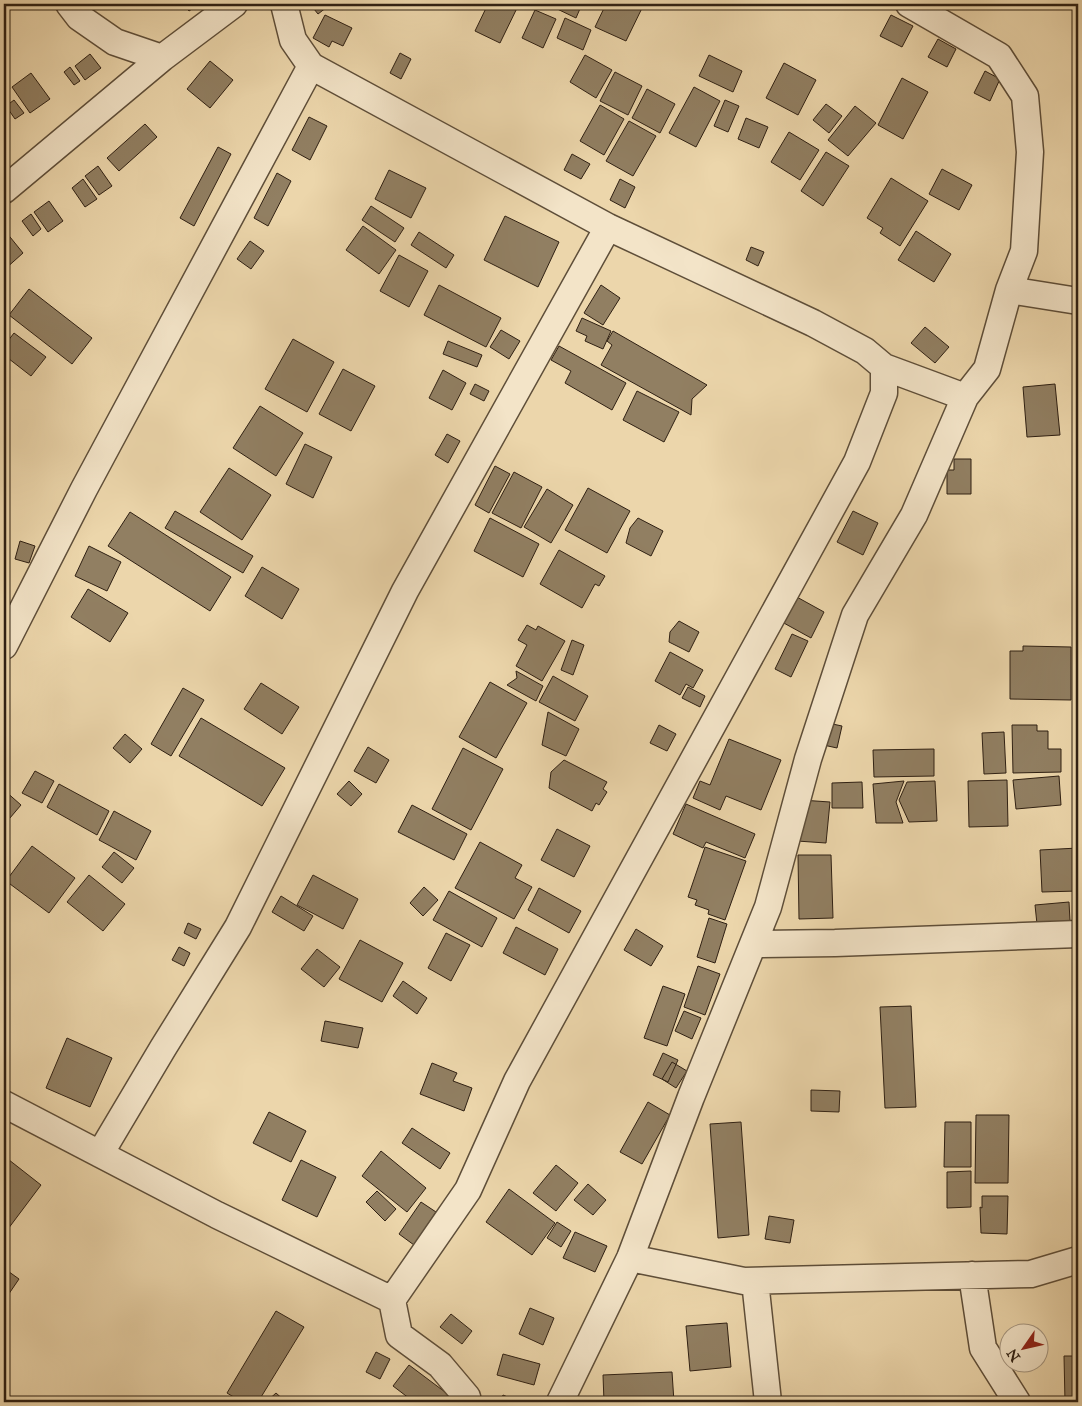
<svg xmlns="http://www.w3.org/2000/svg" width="1082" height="1406" viewBox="0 0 1082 1406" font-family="'IM FELL Great Primer',serif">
<rect width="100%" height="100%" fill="#ecd6ab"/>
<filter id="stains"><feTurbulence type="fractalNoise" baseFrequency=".004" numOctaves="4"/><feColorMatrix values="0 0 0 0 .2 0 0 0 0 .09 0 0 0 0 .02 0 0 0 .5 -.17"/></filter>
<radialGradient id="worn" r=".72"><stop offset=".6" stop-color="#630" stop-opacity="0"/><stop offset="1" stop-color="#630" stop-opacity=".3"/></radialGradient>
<path fill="#917f62" stroke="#2f2013" d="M183,4H199L189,11Z
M310,4H331L318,14Z
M488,4H519L500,43L475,31Z
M552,4H582L576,18L551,6Z
M606,4H644L626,41L595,27Z
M535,10L556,19L543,48L522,38Z
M325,15L352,28L343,46L332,41L329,47L313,38Z
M891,15L913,26L902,47L880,36Z
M565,18L591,30L583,50L557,38Z
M938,39L956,49L947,67L928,57Z
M400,53L411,59L401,79L390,73Z
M90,54L101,68L85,80L75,66Z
M585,55L612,70L596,98L570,82Z
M709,55L742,71L733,92L699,76Z
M210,61L233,80L210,108L187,89Z
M784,63L816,80L798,115L766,98Z
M70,67L80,81L74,85L64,72Z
M985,71L1000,79L990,101L974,93Z
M615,72L642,86L628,115L600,101Z
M31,73L50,99L30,113L12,87Z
M902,78L928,92L903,139L878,125Z
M4,80L10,89L4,93Z
M694,87L720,101L696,147L669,133Z
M647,89L675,104L660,133L632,118Z
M14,100L24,113L15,119L6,106Z
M725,100L739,106L728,132L714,126Z
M826,104L842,116L829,133L813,120Z
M600,105L624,119L604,155L580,141Z
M855,106L876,123L848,156L828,140Z
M309,117L327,126L310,160L292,150Z
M746,118L768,127L759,148L738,139Z
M629,121L656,136L633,176L606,161Z
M145,124L157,137L119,171L107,158Z
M789,132L819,150L800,180L771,162Z
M218,147L231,154L194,226L180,218Z
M826,152L849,166L823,206L801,191Z
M572,154L590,164L581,179L564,170Z
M98,166L112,186L99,195L85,176Z
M942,169L972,185L959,210L929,194Z
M389,170L426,188L411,218L375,199Z
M277,173L291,181L268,226L254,218Z
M891,178L928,201L900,246L880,233L883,228L867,218Z
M83,179L97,199L85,207L72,188Z
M620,179L635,187L625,208L610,200Z
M49,201L63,221L48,232L34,212Z
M371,206L404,228L395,242L362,220Z
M31,214L41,229L33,236L22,221Z
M505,216L559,242L538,287L484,260Z
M363,226L396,250L379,274L346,250Z
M916,231L951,254L934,282L898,260Z
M6,232L23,253L4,270V234Z
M419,232L454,255L446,268L411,245Z
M250,241L264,251L251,269L237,259Z
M751,247L764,252L758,266L746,260Z
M399,255L428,271L409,307L380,291Z
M439,285L501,318L486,347L424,315Z
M601,285L620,298L603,325L584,313Z
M29,289L92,338L72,364L9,315Z
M582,318L611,331L603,349L585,341L587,336L576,331Z
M925,327L949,347L935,363L911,343Z
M501,330L520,341L509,359L490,347Z
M613,331L707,385L692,399L691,415L601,365L612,345L607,341Z
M14,333L46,357L31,376L4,355V346Z
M293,339L334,362L307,412L265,389Z
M448,341L482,355L477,367L443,354Z
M559,346L626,383L612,410L565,383L571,371L551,360Z
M343,369L375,386L351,431L319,414Z
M443,370L466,383L452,410L429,398Z
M475,384L489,391L484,401L470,394Z
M1055,384L1060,435L1027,437L1023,387Z
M637,391L679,412L664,442L623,420Z
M260,406L303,433L276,476L233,448Z
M447,434L460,441L448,463L435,455Z
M305,444L332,457L313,498L286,484Z
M954,459H971V494H947V470H954Z
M495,466L510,474L489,513L475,505Z
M229,468L271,495L242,540L200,512Z
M514,472L542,487L521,528L492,513Z
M588,488L630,511L607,553L565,530Z
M547,489L573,505L551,543L524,527Z
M175,511L253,556L243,573L165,528Z
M853,511L878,523L863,555L837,542Z
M130,512L231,577L210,611L108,546Z
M490,518L539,544L523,577L474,551Z
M638,518L663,531L651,556L626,543L630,528Z
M20,541L35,546L29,563L15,559Z
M89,546L121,562L107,591L75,576Z
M559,550L605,576L599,586L595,584L582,608L540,584Z
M262,567L299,589L282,619L245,596Z
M88,589L128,613L110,642L71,617Z
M795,596L824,612L811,638L782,622Z
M679,621L699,632L689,652L669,642L670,632Z
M527,625L536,630L538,626L565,641L542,681L516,666L527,645L518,640Z
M792,634L808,641L791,677L775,669Z
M572,640L584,645L573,675L561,670Z
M1023,646L1071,647V700L1010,699V651H1023Z
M670,652L703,670L693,688L686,684L680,695L655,681Z
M516,671L543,686L536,701L507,685L517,678Z
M553,676L588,696L575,721L539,702Z
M490,682L527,703L496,758L459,737Z
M261,683L299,707L282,734L244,709Z
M688,687L705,696L700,707L682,698Z
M183,688L204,700L171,756L151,744Z
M548,712L579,729L566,756L542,745Z
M201,718L285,768L262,806L179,756Z
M823,722L842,726L837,748L819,744Z
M659,725L676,734L667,751L650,743Z
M1012,725H1037V731H1048V749H1061V772L1013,773Z
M1004,732L1006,773L984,774L982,733Z
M125,734L142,749L130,763L113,748Z
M729,739L781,760L761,810L726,796L720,810L693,798L700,781L710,785Z
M368,747L389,760L376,783L354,771Z
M463,748L503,769L471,830L432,809Z
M934,749V776L874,777L873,750Z
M564,760L607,782L603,789L607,792L599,805L596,803L592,811L549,788L551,772Z
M35,771L54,781L42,803L22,793Z
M1059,776L1061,805L1016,809L1013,780Z
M1007,780L1008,826L969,827L968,781Z
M349,781L362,794L351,806L337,794Z
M904,781L896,802L903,823H876L873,784Z
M935,781L937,821L909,822L899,800L907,782Z
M862,782L863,808H832V783Z
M59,784L109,811L97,835L47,807Z
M4,790L21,805L4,825Z
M801,800L830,802L826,843L797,841Z
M686,804L755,834L745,858L706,842L703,848L673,834Z
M412,805L467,834L454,860L398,832Z
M114,811L151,831L136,860L99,840Z
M557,829L590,846L574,877L541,860Z
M480,842L522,865L515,878L532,887L514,919L455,888Z
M32,846L75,878L49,913L6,881Z
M705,847L746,861L725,920L708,914L709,910L695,905L697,900L688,897Z
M1078,848V891L1042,892L1040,850Z
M114,852L134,868L122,883L102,867Z
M798,855H831L833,918L799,919Z
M89,875L125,904L103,931L67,902Z
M313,875L358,899L343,929L297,905Z
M424,887L438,900L423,916L410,903Z
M539,888L581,911L569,933L528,910Z
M449,891L497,918L482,947L433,920Z
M281,896L313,916L304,931L272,912Z
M1069,902L1070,921L1037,924L1035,905Z
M709,918L727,924L715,963L697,957Z
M188,923L201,929L196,939L184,933Z
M516,927L558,949L545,975L503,953Z
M636,929L663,946L651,966L624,950Z
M446,933L470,945L451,981L428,968Z
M360,940L403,963L382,1002L339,979Z
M179,947L190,953L184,966L172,960Z
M317,949L340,967L324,987L301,969Z
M698,966L720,974L705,1015L684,1007Z
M403,981L427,998L417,1014L393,996Z
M663,986L685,994L667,1046L644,1038Z
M911,1006L916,1107L885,1108L880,1007Z
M684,1011L701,1018L692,1039L675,1031Z
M325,1021L363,1028L358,1048L321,1041Z
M67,1038L112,1058L90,1107L46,1088Z
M663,1053L678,1060L668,1082L653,1075Z
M672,1062L687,1071L676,1088L662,1079Z
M432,1063L457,1073L453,1081L472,1088L464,1111L420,1094Z
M811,1090L840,1091L839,1112L811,1111Z
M648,1102L670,1115L642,1164L620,1152Z
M269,1112L306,1131L291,1162L253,1143Z
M976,1115H1009L1008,1183H975Z
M741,1122L749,1235L718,1238L710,1124Z
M945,1122H971V1167H944Z
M412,1128L450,1153L440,1169L402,1143Z
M381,1151L426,1188L407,1212L362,1176Z
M4,1156L41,1185L8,1229L4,1226Z
M301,1160L336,1177L317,1217L282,1200Z
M556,1165L578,1183L556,1211L533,1193Z
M971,1171V1207L947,1208V1172Z
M588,1184L606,1200L593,1215L574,1200Z
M509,1189L555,1223L532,1255L486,1222Z
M377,1191L396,1209L385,1221L366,1202Z
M982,1196H1008L1007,1234L981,1233L980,1207L982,1208Z
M421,1202L436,1212L414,1245L399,1234Z
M769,1216L794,1220L790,1243L765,1239Z
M557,1222L571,1231L561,1247L547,1238Z
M575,1232L607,1246L595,1272L563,1258Z
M5,1269L19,1279L4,1301V1270Z
M530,1308L554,1318L543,1345L519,1334Z
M276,1311L304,1327L258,1402H242L227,1393Z
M451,1314L472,1331L462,1344L440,1327Z
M727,1323L731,1367L690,1371L686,1326Z
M376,1352L390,1359L380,1379L366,1372Z
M503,1354L540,1364L534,1385L497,1375Z
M1064,1356H1078V1402H1065Z
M409,1365L449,1395L444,1402H414L393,1386Z
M672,1372L674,1402H604L603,1375Z
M276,1393L286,1402H266Z
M503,1395L519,1402H500Z"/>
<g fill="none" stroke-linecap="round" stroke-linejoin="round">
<g stroke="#5e4e39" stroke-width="29">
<path id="minor" d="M69,4L79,17L115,42L162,58
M284,4L293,40L311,66L608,227L813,323L865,351L884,367L965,397
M4,190L162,58L234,4
M1009,290L1078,301
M4,646L84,489L311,66
M754,944L835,943L1078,934
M4,1104L217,1215L392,1300
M100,1154L163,1048L238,927L405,591L608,227
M630,1258L744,1281L1031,1274L1078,1260
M972,1275L983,1348L1017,1402
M755,1281L768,1402
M468,1402L467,1397L440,1365L399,1335L392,1300L468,1190L517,1081L857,462L884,393V367
M560,1402L630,1258L691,1097L768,907L808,759L855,615L914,515L965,397L987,369L1009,290L1024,251L1030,152L1025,96L999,56L909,4"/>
</g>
<use href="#minor" stroke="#f3e4c8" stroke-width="26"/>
</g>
<rect width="1082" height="1406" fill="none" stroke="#ecd6ab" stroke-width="20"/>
<rect x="5" y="5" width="1072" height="1396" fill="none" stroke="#2f2013" stroke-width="2.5"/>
<rect x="10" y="10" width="1062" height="1386" fill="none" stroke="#2f2013"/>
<g transform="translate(1024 1348) rotate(236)"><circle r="24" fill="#f3e4c8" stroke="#a59680"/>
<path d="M0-4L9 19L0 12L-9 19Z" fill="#8f2418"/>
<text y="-8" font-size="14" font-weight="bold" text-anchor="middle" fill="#2f2013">N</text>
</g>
<rect width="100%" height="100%" filter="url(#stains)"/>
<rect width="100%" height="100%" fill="url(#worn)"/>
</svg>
